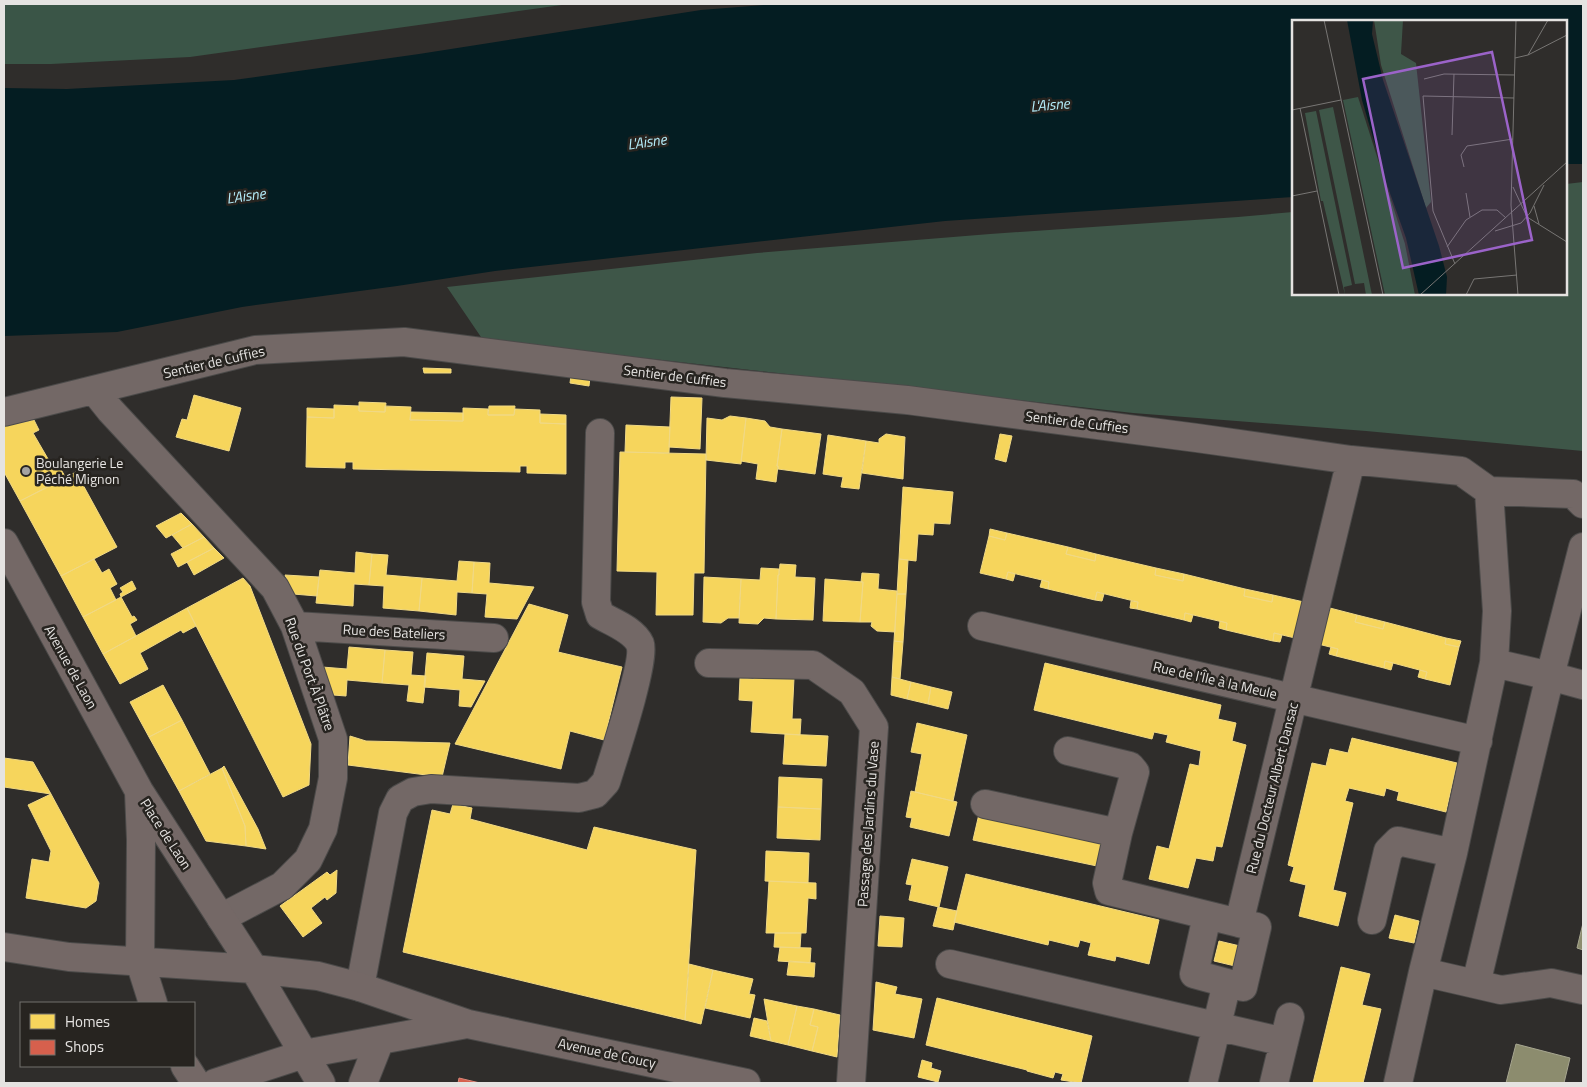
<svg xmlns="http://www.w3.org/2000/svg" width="1587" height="1087" viewBox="0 0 1587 1087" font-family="'Titillium Web',sans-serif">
<rect width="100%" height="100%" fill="#2f2d2b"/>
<path fill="#3e5648" d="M1583,182V451L1366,431L1133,413L483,340L447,287L757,253L990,234L1238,217L1293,212V294H1566V184Z"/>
<path fill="#3a5547" d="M4,4H569L190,57L51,64H4Z"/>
<path fill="#041d22" d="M775,4H1583V164H1566V21H1293V197L945,221L495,271L397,286L242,307L117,332L4,336V88L67,89L234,80L419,54L701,10Z"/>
<path fill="#f6d55c" stroke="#f1d984" d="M423,368L451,369V373H424Z
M571,375L590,377L589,386L570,383Z
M194,395L241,408L229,451L176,437L182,419L187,420Z
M671,397L702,398L700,449L669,447Z
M359,402L386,403L385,412L359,411Z
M334,405L359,406V411L385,412V406L411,407L410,420L463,421V408L488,409V415H514L515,409L540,410V423L566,424V474L527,473V466H520V472L353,469V462H345V468L306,467L307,417L334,418Z
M489,406H515L514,415H488Z
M307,408L334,409V418L307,417Z
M411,412L463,413V421L410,420Z
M540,414L566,415V424L540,423Z
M730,416L746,418L741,464L706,460L707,418L722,420Z
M746,418L765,421L770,427L782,429L777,466H778L776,482L756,479L758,464L741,461Z
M34,420L39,430L33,433L51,464L56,461L66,478L20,501L4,472V426Z
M626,425L670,427L669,453L625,452Z
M782,429L821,434L815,474L778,469V466H777Z
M886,434L905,437L903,479L862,473L866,441L879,443V439Z
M1000,434L1012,436L1006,462L995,459Z
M828,435L866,441L859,489L841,487L843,477L823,474Z
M620,452L706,454L704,573H694L693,615H656L657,572L617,571Z
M76,472L117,547L61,576L20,501Z
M903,487L953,492L950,524L934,523L933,535L918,534L916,561L899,559Z
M181,513L192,524L166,538L156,526Z
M192,524L204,537L183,548L172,535Z
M990,529L1007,533L1005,540L989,536Z
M1007,533L1068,547L1066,554L1095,561L1096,554L1156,568L1155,575L1183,581L1184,574L1245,589L1244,596L1272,602L1273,595L1304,602L1295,638L1274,633L1273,641L1226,630L1227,623L1185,613L1184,620L1137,609L1138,602L1097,592L1095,600L1048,589L1049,582L1042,580L1008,572L1006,579L980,573L989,536L1005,540Z
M204,537L214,548L178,567L171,554Z
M1068,547L1096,554L1095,561L1066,554Z
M214,548L224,558L194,575L187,562Z
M356,552L372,554L369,585L354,584L353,606L316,603L320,570L355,573Z
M372,554L388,555L386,575L422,578L419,611L383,608L384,586L369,585Z
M94,559L102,573L109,569L117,584L110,588L116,600L83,617L61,576Z
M899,559L908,560L906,594H897Z
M459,561L474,562L472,593L457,592L456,615L419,611L422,578L457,581Z
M474,562L490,563L489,583L534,587L517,619L485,617L487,594L472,593Z
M780,564L796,565L795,577L815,578L813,620L776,619L778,575H779Z
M761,568L779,569V575H778L776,619L764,618L758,624L739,623L741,579L760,580Z
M1156,568L1184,574L1183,581L1155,575Z
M1008,572L1015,574L1013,581L1006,579Z
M862,573L879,574L878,589L897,591L895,632L877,631L871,626L872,622H860L863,582H861Z
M285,575L319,577L317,596L293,594Z
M704,577L741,579L739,618H728L721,623L703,622Z
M243,578L250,586L311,744L309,785L283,797L187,608Z
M825,579L863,582L860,622L823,621Z
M1042,580L1049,582L1048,589L1040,587Z
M132,581L136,589L121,597L120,594L123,592L120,588Z
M1245,589L1273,595L1272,602L1244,596Z
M1097,592L1104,594L1102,601L1095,600Z
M897,594H906L903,642L894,641Z
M121,597L132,617L134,616L137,620L130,624L136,636L103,654L83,617Z
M1131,601L1138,602L1137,609L1130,608Z
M529,604L568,615L558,652L622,667L604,740L570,731L561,769L455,744Z
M1326,607L1357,615L1355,622L1383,629L1385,622L1446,638L1445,644L1459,647L1450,685L1425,679L1427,672L1393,663L1385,661L1384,668L1336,656L1338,649L1318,644Z
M187,608L196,626L183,633L181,630L140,653L148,669L120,684L103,654Z
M1185,613L1193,615L1191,622L1184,620Z
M1357,615L1385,622L1383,629L1355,622Z
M1220,621L1227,623L1226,630L1219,628Z
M1274,633L1282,635L1280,642L1273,641Z
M1446,638L1461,641L1459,647L1445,644Z
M894,641L903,642L900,679L892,677Z
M349,647L385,650L382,683L347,680L346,696L333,695L322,667L347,669Z
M1331,647L1338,649L1336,656L1329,654Z
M385,650L413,652L411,675L426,676L423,703L407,701L409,685L382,683Z
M427,653L464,656L462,679L485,681L471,707L459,706L460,690L424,687Z
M1385,661L1393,663L1391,670L1384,668Z
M1045,663L1221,705L1218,719L1236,723L1232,741L1246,745L1222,847L1216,846L1213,861L1196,858L1188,888L1149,879L1157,846L1169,849L1190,764L1199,766L1201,751L1166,742L1168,735L1154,732L1152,739L1034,710Z
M1420,670L1427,672L1425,679L1418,677Z
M754,676L794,678L792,719H801L800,735L751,732L753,701L739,700L740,678L754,679Z
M892,677L911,682L907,699L891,695Z
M911,682L931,687L928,704L907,699Z
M163,685L182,720L149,737L130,702Z
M931,687L952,692L948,709L928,704Z
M182,720L210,774L179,791L149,737Z
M917,723L967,735L953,801L915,792L922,754L911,752Z
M785,734L828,736L826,766L783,764Z
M350,736L366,741L450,743L442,777L348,765Z
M1352,738L1457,763L1446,812L1397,800L1399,792L1386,788L1384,796L1349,788L1345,801L1353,803L1333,890L1346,893L1338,926L1299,916L1306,885L1290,881L1294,867L1288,865L1312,763L1326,766L1330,749L1348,753Z
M4,758L33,762L51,794L4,787Z
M224,766L258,829L266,849L246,846L245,826L222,768Z
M222,768L245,826L246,846L206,841L179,791Z
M779,777L822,779L821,809L778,807Z
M911,791L957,802L949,836L910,827L912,818L906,817Z
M51,794L99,883L96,901L86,908L26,898L32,859L49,862L51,851L28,805Z
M453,804L472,808L470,819L587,850L594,827L696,850L685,1020L403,952L432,810L450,814Z
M778,807L821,809L820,840L777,838Z
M979,814L1102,840L1097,866L973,840Z
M766,851L809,853L808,883L765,881Z
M912,859L948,867L939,907L909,900L912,885L906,884Z
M337,870L336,893L327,900L325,897L311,908L322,923L303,937L280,906L327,872L330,875Z
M966,874L1159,920L1149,964L1116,956L1115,961L1088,955L1091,943L1080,940L1078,947L1049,940L1048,945L954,922Z
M769,881L816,883V899L808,898L806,933H766Z
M938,907L957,911L953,930L933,926Z
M1395,915L1419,921L1414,943L1389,938Z
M880,916L904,918L902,947L878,946Z
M775,933H801L800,948L774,947Z
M1219,941L1240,946L1235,966L1214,961Z
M780,947L811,948L810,963L778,961Z
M789,961L815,963L814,977L787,975Z
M689,964L713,970L701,1024L685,1020Z
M1341,967L1370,974L1362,1005L1381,1009L1363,1083H1313Z
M713,970L753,979L749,994L755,995L750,1018L705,1008Z
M876,982L897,987L895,994L922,999L914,1038L873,1030Z
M937,998L1092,1036L1081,1083L1061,1080L1063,1074L1055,1072L1053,1078L1027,1071V1070L926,1045Z
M764,999L797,1006L788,1045L771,1041Z
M797,1006L814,1009L810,1025L818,1027L812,1051L788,1045Z
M814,1009L840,1015L837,1057L812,1051L818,1027L810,1025Z
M754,1018L767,1021L771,1041L750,1036Z
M922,1060L932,1063L931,1068L941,1071L938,1082L918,1077Z"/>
<path fill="#d6604d" stroke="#da8779" d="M459,1078L480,1083H458Z"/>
<path fill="#8c8c6e" stroke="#a7a690" d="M1583,923V950L1577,948Z
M1516,1044L1570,1058L1564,1083H1506Z"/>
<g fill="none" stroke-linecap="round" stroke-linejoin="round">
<g stroke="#4b4a49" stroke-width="30">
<path id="minor" d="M94,390L110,410L275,588L295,626L333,739V778L323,829L308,860L282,886L221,918
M4,412L255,350L404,342L725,383L907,400L1197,438L1351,460L1461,471L1489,491L1573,494L1583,504
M295,626L494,638
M982,626L1478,741
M709,663L813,665L852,692L874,727L851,1083
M1494,663L1550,676L1583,685
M1068,751L1130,766L1135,772L1118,833L1107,883L1109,891L1239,923
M985,804L1118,833
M1207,916L1194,974L1227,983
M1372,920L1388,851L1398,841L1453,853
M950,964L1284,1042
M1423,972L1501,990L1551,983L1583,990
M1476,984L1550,676L1583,547
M360,987L393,813L400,799L413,792L431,789L579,798L595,794L606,782C613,759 646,660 640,644C634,630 612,622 600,615L596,602L600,433
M1203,1083L1227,983L1243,987L1257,927L1239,923L1351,460
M1274,1083L1290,1017
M1398,1083L1423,972L1453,853L1494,663L1497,611L1489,491"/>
</g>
<g stroke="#4b4a49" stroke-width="30">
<path id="major" d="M4,543L139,791L254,969L321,1083
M139,792L141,840L140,962L153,1003
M4,947L69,957L254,969L318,976L360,987L468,1024L746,1083
M185,1066L196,1083
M215,1083L304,1054L467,1024
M363,1083L380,1040"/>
</g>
<use href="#minor" stroke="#736866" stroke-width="28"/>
<use href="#major" stroke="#746866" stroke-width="28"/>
</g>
<circle fill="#a5a3a1" stroke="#272420" stroke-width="2" cx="26" cy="471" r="5"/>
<g text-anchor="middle" stroke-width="5" stroke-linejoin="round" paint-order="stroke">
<g font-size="14" fill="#e5e3e1" stroke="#272420">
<text transform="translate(214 362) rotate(-13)" y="5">Sentier de Cuffies</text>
<text transform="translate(675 376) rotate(7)" y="5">Sentier de Cuffies</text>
<text transform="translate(1077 422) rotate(7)" y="5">Sentier de Cuffies</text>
<text transform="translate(394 632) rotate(3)" y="5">Rue des Bateliers</text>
<text transform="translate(71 667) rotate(61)" y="5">Avenue de Laon</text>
<text transform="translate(310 674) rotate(70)" y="5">Rue du Port À Plâtre</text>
<text transform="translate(1215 680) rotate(13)" y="5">Rue de l'Île à la Meule</text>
<text transform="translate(1272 788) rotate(-76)" y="5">Rue du Docteur Albert Dansac</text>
<text transform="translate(868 824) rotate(-86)" y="5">Passage des Jardins du Vase</text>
<text transform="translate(166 834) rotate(57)" y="5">Place de Laon</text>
<text transform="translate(607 1053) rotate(12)" y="5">Avenue de Coucy</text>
</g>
<g font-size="14" fill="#e5e3e1" stroke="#272420" text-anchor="start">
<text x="36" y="468">Boulangerie Le<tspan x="36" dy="16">Péché Mignon</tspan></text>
</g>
<g font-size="15" font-style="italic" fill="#b4ecf9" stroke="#272420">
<text transform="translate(1050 105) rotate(-5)" y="5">L'Aisne</text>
<text transform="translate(647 142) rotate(-8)" y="5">L'Aisne</text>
<text transform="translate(246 196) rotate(-8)" y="5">L'Aisne</text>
</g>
</g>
<g transform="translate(1292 20)">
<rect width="275" height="275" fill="#2f2d2b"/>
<path d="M82,0H111L109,34L124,43L139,182L134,188L89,45ZM41,87L80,275H74L72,263L63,264L27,90ZM24,91L60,265L52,267L53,275L31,181H29L13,93Z" fill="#3e5648"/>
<path d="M66,77L113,224L123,275H93L51,80Z" fill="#3a5547"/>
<path d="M55,0H81L80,14L91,60L147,226L155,257L154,275H127L114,218L94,162L70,80Z" fill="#041d22"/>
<path fill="none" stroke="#787674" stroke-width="1" d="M32,0L91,275M224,0L219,185L226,275M236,35L275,15M223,38L236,35L256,0M132,59L152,54L223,55M8,88L47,275M0,90L49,80M160,115L162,54M172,147L169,135L175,126L221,119M221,167L235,197L275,222M174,173L178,197M0,176L25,171M242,186L247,204M203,211L229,203L238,193L252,165M155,227L174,200L190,190H205L214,198M163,244L141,191L131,76L222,78M128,275L275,142M174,275L182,259L225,255"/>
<path fill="#9b63c9" fill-opacity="0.15" stroke="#9b63c9" stroke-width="2.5" d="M200,32L240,220L111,248L71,59Z"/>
<rect width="275" height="275" fill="none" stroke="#e5e3e1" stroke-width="2.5"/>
</g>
<rect width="1587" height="1087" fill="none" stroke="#e5e3e1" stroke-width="10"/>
<rect x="20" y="1002" width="175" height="65" fill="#272420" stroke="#73706d"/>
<rect x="30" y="1014" width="25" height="15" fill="#f6d55c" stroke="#73706d"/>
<text x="65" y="1027" font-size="15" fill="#e5e3e1">Homes</text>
<rect x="30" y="1040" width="25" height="15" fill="#d6604d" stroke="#73706d"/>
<text x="65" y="1052" font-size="15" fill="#e5e3e1">Shops</text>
</svg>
